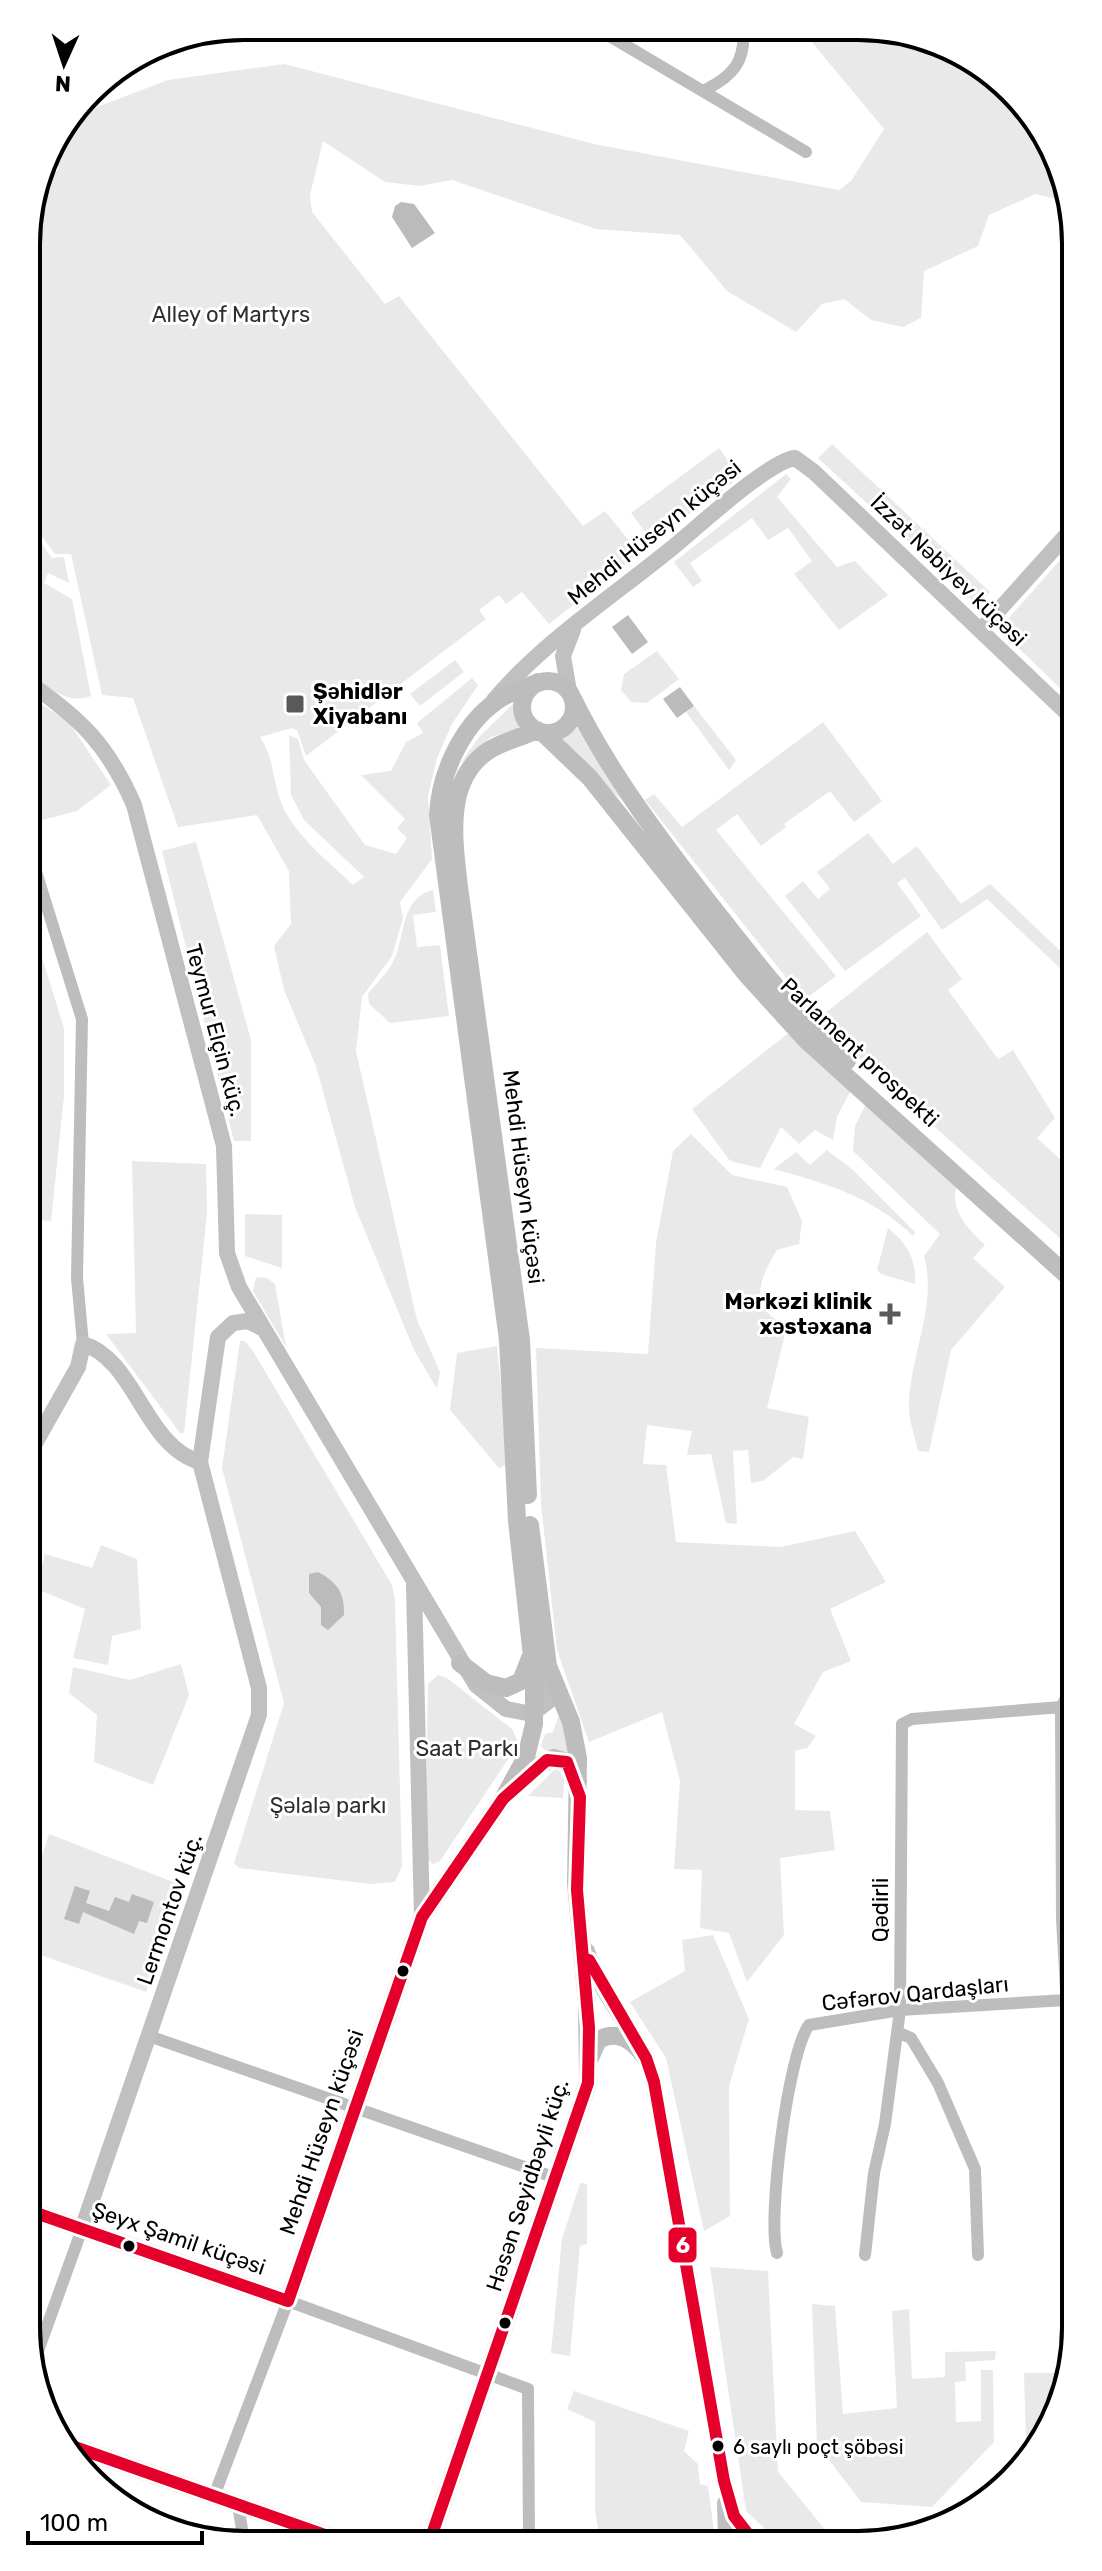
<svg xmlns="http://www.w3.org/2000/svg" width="1102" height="2571" viewBox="0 0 1102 2571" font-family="Rubik,sans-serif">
<rect width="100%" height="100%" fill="#fff"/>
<path fill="#e9e9e9" d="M801,29L900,30L1002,81L1069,188V202L1035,194L989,215L978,246L924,271L921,318L903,327L871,320L844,299L822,304L796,332L727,291L680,235L596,229L452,180L420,186L385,182L323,141L310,195L312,212L385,304L399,296L583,526L605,511L639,553L549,624L522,592L506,604L499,595L479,610L486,619L306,756L297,730L292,728L260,737C275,759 272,783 283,807C298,838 329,862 353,885L364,877L304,820L291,795L289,735L298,739L304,760L365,845L396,854L407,838L397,828L405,819L361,775L391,771L406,742L423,733L417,723L472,678L478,685L452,724L437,758L428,796L432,859L400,902L403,918L392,956L362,997L356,1051L417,1320L440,1372L437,1389L414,1350L355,1207L316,1066L284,990L274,946L291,924L289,871L257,815L178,827L133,698L102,695L71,554H55L32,523L33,531L52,558L64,557L69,583L48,573L44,583L72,599L91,696C66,706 47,685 28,671L27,230L32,209L59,167L56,164L66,132L97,107L168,80L284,64L594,144L839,190L851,181L884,129Z
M832,444L990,592L978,606L818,458Z
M719,448L740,477L675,525L666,515L645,532L631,513Z
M786,474L791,479L777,497L837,567L855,561L888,595L839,630L794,574L812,561L788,528L768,540L752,518L690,563L702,581L693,587L674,562Z
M1070,549V698L999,629Z
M657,651L679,679L647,703L631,702L621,690L624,674Z
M455,660L464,672L420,706L410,694Z
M28,696L68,721L111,785L77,811L38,821L28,806Z
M517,700V716L524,728L491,737L460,764L479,737Z
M694,706L736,760L729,770L686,712Z
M823,722L882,801L854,822L830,791L784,824L786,827L761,846L737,814L716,830L836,976L804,1000L645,800L654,794L682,827Z
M574,723L622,801L557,738Z
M868,833L893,864L917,846L961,904L990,884L1071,961V969L1066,974L987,899L942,930L905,878L897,883L921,916L845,971L785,896L803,881L818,899L830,889L817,872Z
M196,842L251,1040V1141H234L162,851Z
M433,890L436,912L413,915L417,947L440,945L449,1016L390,1023L369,1004L368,994C376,984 386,974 392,964C406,940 399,898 433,890Z
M29,916L64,1028V1096L51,1221L30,1219Z
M927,932L962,979L948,990L998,1059L1013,1050L1055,1118L1037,1138L1072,1170V1249L882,1080L819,1018Z
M791,1031L851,1090L837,1117L833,1140L815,1130L799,1144L781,1127L760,1168L730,1161L692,1109Z
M867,1102L957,1185C949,1211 968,1228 985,1245L973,1258L1005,1287L951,1350L929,1452L918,1451C915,1437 909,1421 909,1407C909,1358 938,1305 924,1256L940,1234L853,1151L855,1126Z
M691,1134L732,1175L787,1187L802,1221L799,1244L777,1250C759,1280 747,1307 787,1326L767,1408L809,1417L803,1459L793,1457L763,1481L751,1483L748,1450L733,1451L737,1524L726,1523L711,1454L687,1455L692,1431L647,1425L643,1464L666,1465L676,1542L781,1547L855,1531L886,1582L830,1609L851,1661L823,1672L794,1724L816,1736L807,1748L795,1751V1810L830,1811L835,1850L780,1858L784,1935L747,1982L729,1933L700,1928L702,1870L674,1869L680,1781L662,1712L589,1742L557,1650L541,1504L536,1348L648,1354L656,1243L673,1151Z
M827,1150L853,1170L915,1232L913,1236C872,1196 827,1184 774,1169L796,1152L810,1165Z
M132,1161L206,1164L207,1213L184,1433H180L106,1334L136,1333Z
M245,1214L282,1215V1268L245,1256Z
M888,1228C907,1243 917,1260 915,1284L881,1274L877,1270Z
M256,1277L267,1278L275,1284L286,1347L253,1291Z
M240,1341H245L253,1351L392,1585L395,1601L402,1866L395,1882L370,1884L239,1868L234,1863L284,1703L222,1468Z
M497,1346L509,1464L499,1468L450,1410L457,1353Z
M101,1545L137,1559L141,1629L112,1636L108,1665L73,1658L85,1609L37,1589L45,1554L92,1568Z
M181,1664L189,1695L153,1785L94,1762L97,1715L69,1693L73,1667L130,1680Z
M438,1675L447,1678L512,1729L517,1740L515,1749L440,1861L433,1864L425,1857L428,1684Z
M560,1712L573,1758L548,1753L541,1746L545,1734L553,1732Z
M555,1769L565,1773L563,1798L528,1796Z
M49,1834L186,1887L146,1992L32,1952V1886Z
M713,1935L749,2019L729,2086L730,2216L704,2231L666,2058L630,2002L685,1971L682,1940Z
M580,2183L587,2184V2244L580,2246L570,2356L551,2353L562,2239Z
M710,2267L768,2271L778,2472L832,2538H775L746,2511Z
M812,2304L835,2306L843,2414L897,2408L892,2311L909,2309L912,2379L945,2377V2352L996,2351L995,2360L965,2362L966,2381L955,2382L956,2422L981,2421V2370H993L994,2442L932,2507L861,2502L817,2444Z
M1024,2373H1068L1060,2410L1034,2451L1026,2443Z
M574,2391L689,2431L684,2451L698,2464L700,2484L708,2486L715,2539H600L595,2511V2422L567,2409Z"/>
<path fill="#bbb" d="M401,202L414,204L435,233L412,248L392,217L395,206Z
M628,615L648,642L632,654L612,627Z
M680,687L694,706L677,718L663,699Z
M318,1572C337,1582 345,1593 344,1615L328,1630L321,1625V1607L309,1593V1574Z
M75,1886L90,1891L86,1903L109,1911L115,1897L129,1902L132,1894L154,1902L147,1923L139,1921L134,1934L83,1912L79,1924L64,1919Z"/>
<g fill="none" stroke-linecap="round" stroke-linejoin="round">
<path stroke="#bdbdbd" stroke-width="12" d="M464,27L472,30
M596,28L806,152
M705,90C733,76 746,61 743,29
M28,846L82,1019L77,1278L83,1344
M1073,1685L1061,1707L1062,1919L1075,2147
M897,2032L911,2038L938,2083L975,2169L978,2255
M149,2036L556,2178
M777,2253C767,2219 788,2053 809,2025L900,2010L1066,2000
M865,2255L874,2173L885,2124L900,2010L902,1724L912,1719L1061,1707
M33,2365L82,2229
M214,2496L288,2301L528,2389L529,2539
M238,2505L244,2541"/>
<path stroke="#c0c0c0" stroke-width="16" d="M981,630L1070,531
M28,682C81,719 108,745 134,805L224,1146L227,1253L239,1287L476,1685L506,1709L532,1714L549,1701L550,1676
M569,691L563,656L573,630
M494,700C544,641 612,597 672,548C697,528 767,462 795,458L814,472L1070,716
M30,1452L78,1367L83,1344C135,1359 145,1447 200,1462
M414,1586L422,1917
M587,1951C601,1999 640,2034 654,2082L724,2481L734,2516L751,2538
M82,2229L259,1715V1688L200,1462L218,1337L233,1323L248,1321L264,1329
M725,2503L726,2539"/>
<path stroke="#bdbdbd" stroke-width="18" d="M522 707a26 26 0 1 1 52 0a26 26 0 1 1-52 0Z
M571,695C607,769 656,834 706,899C751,956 793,1012 847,1061
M542,732L590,778L746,974L806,1040L1072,1280
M528,1495L521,1340L459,887C454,841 443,778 491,749C505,741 522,737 537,730
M460,1663L486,1683L506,1688L521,1681L530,1658
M517,1785L536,1767L554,1758L567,1762L578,1781
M590,2058L598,2040C619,2029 633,2041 646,2058
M33,2212L288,2301L422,1917L503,1799L526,1757L534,1724V1674L517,1521L508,1340L438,815C440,772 464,720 503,697C514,691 526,688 538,682
M69,2445L339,2540
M430,2540L588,2083L587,2004L576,1883L578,1758L571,1722L548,1666L530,1525"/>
<g stroke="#fff" stroke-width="18">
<path id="bus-1" d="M589,1960L646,2058L654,2082L724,2481L734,2516L751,2538
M33,2212L288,2301L422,1917L503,1799L547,1760L567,1762L580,1797L577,1890L589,2028L588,2083L430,2540
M69,2445L339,2540"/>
</g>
<use href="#bus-1" stroke="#e4002b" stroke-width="12"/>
</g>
<g fill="#595959" stroke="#fff" stroke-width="3">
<rect x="285" y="694" width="20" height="20" rx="4"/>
<path d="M886 1302h8v8h8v8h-8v8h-8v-8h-8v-8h8z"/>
</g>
<g fill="#000" stroke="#fff" stroke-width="3">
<circle cx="403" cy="1971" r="7"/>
<circle cx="129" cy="2246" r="7"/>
<circle cx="505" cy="2323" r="7"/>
<circle cx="718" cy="2446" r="7"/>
</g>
<g text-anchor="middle" stroke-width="6" stroke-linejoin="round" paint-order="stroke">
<g font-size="20" fill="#000" stroke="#fff" text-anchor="start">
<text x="733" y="2454">6 saylı poçt şöbəsi</text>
</g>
<g font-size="22" fill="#2e2e2e" stroke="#fff">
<text x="231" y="322">Alley of Martyrs</text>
<text x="467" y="1756">Saat Parkı</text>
<text x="328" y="1813">Şəlalə parkı</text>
</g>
<g font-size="22" fill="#000" stroke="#fff">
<text transform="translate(654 532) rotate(-39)" y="8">Mehdi Hüseyn küçəsi</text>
<text transform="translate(949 570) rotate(44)" y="8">İzzət Nəbiyev küçəsi</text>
<text transform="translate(216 1030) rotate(75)" y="8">Teymur Elçin küç.</text>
<text transform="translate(860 1052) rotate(43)" y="8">Parlament prospekti</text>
<text transform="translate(524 1177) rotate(83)" y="8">Mehdi Hüseyn küçəsi</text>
<text transform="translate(169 1909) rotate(-71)" y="8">Lermontov küç.</text>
<text transform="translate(880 1910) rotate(-90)" y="8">Qədirli</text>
<text transform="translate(915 1993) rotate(-6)" y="8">Cəfərov Qardaşları</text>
<text transform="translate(321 2132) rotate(-71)" y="8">Mehdi Hüseyn küçəsi</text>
<text transform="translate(527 2185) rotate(-72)" y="8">Həsən Seyidbəyli küç.</text>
<text transform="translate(179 2238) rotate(19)" y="8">Şeyx Şamil küçəsi</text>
</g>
<g font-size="22" font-weight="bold" fill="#000" stroke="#fff" text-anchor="start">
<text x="313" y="699">Şəhidlər<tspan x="313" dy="25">Xiyabanı</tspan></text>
<text x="872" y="1309" text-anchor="end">Mərkəzi klinik<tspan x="872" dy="25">xəstəxana</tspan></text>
</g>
</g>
<path d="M0 0H1102V2571H0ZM244 40H858A204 204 0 0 1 1062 244V2327A204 204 0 0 1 858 2531H244A204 204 0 0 1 40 2327V244A204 204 0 0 1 244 40Z" fill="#fff" fill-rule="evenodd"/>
<path fill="none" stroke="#000" stroke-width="4" d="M244 40H858A204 204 0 0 1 1062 244V2327A204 204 0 0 1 858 2531H244A204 204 0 0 1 40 2327V244A204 204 0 0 1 244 40Z"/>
<rect stroke="#fff" stroke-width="3" x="667" y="2226" width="31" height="38" rx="8" fill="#e4002b"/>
<g font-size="22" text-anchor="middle" font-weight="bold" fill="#fff">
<text x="683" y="2253">6</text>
</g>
<g transform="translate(64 64) rotate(183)" stroke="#ffffff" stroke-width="6" paint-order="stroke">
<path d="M0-6L14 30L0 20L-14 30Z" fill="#000000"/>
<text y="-12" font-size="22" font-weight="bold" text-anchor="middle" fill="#000000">N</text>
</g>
<path d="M28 2531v12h174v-12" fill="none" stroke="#000000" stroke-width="4"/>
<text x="40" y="2531" font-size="24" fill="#000000" stroke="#ffffff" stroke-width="6" paint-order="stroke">100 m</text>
</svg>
